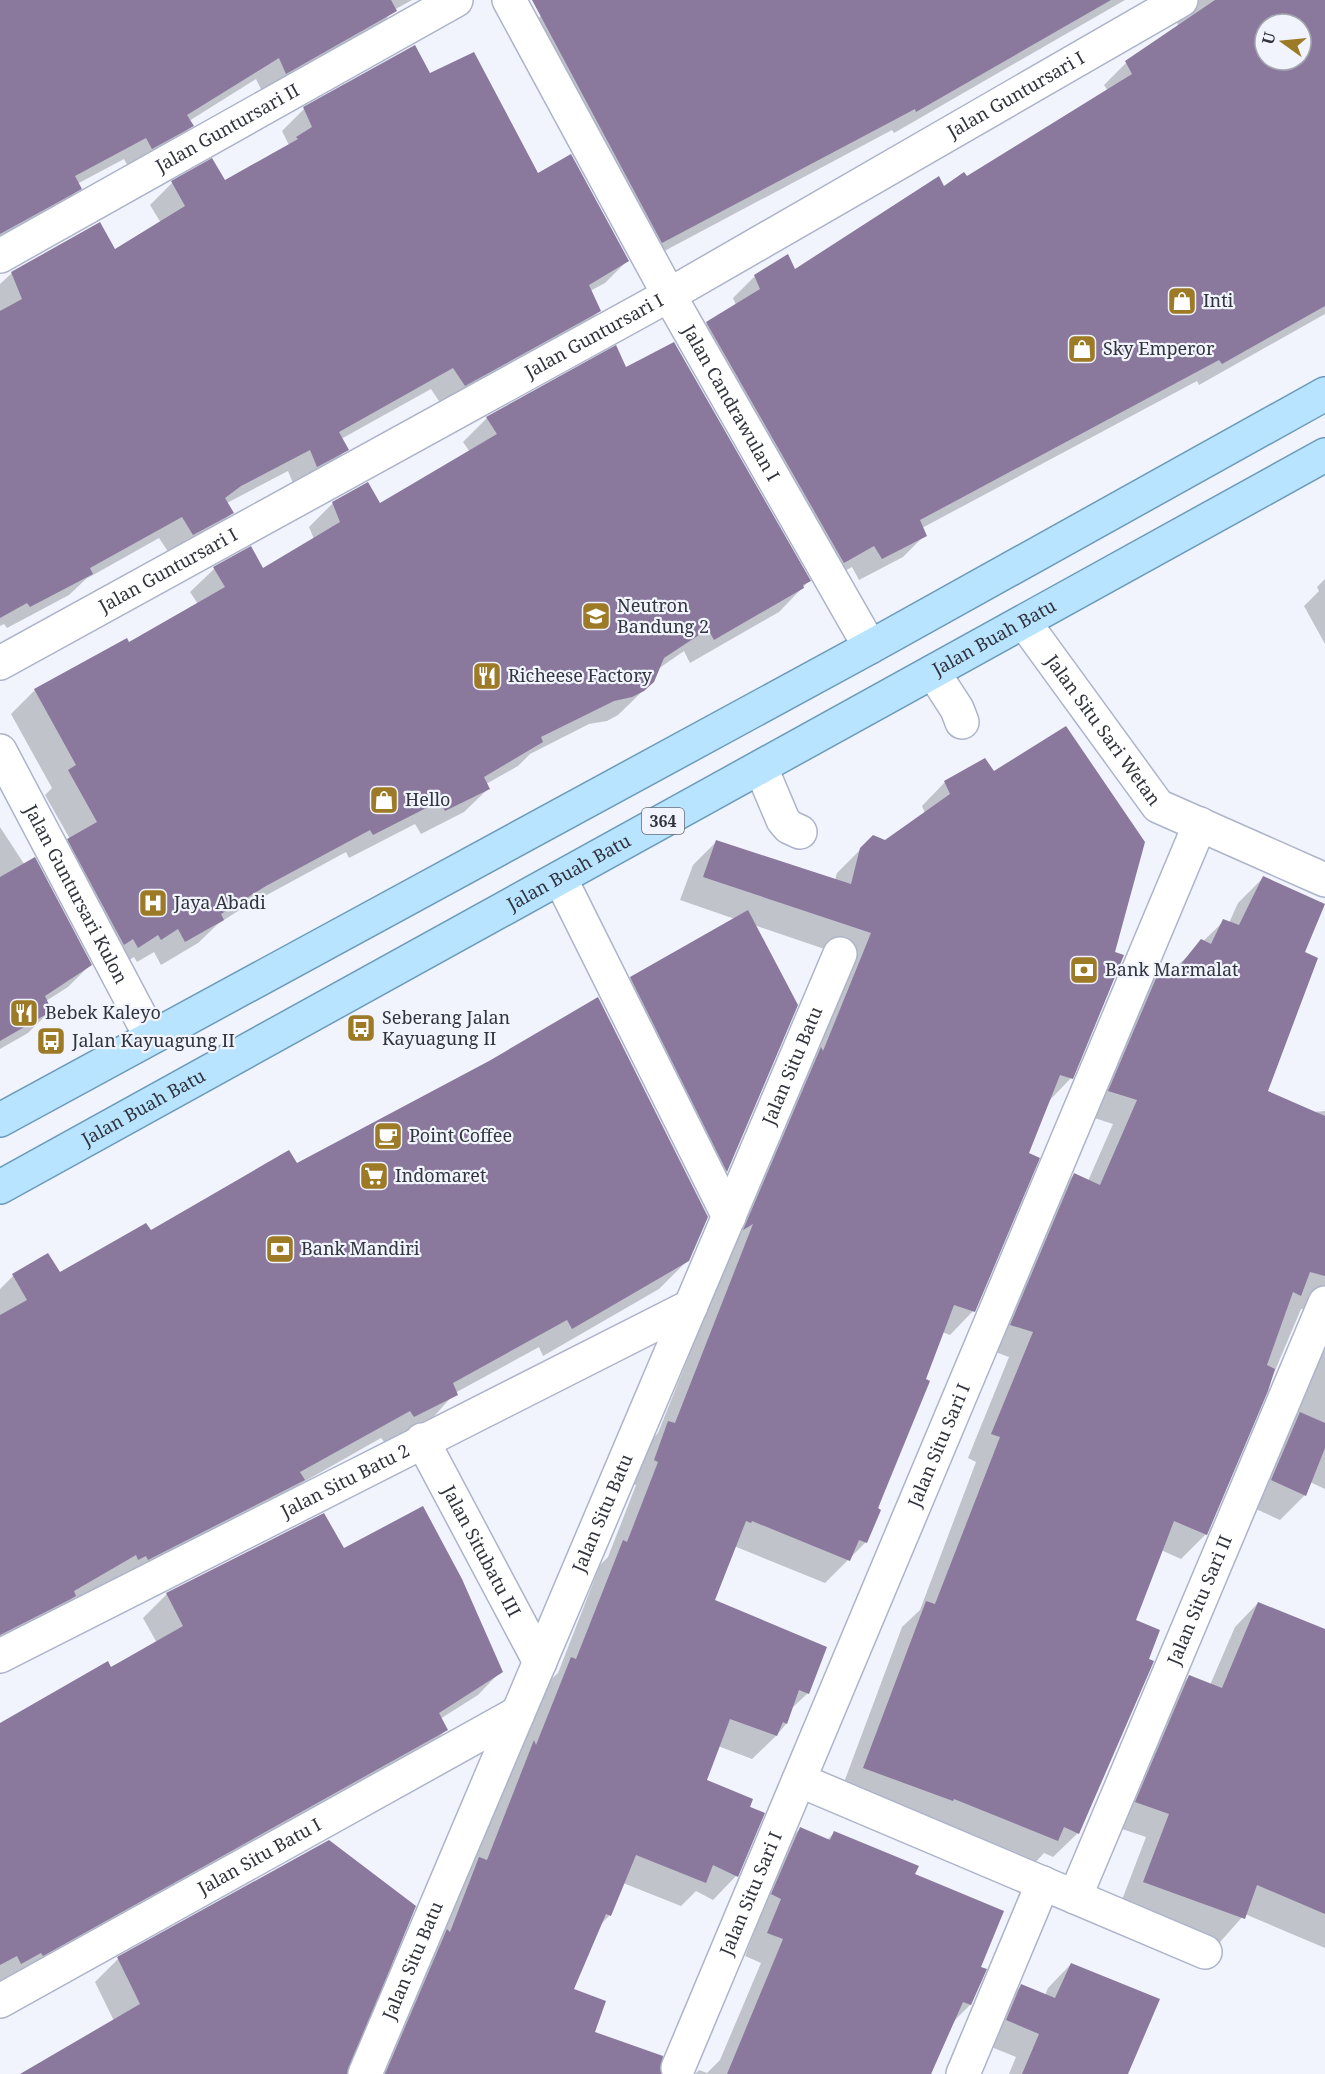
<svg xmlns="http://www.w3.org/2000/svg" width="1325" height="2074" viewBox="0 0 1325 2074" font-family="'Noto Serif',serif">
<rect width="100%" height="100%" fill="#f1f4fd"/>
<path fill="#0003" fill-rule="evenodd" d="M0,0H412L394,10L373,33L264,95L256,79L189,121L192,126L170,147L130,170L124,159L77,184L80,188L58,210L0,243Z
M559,0H1125L894,133L892,130L640,264L518,36Z
M1158,0H1325V314L1199,385L1197,381L922,528L925,535L903,557L859,580L852,567L821,584L685,345L707,323L736,305L733,298L755,276L788,256L795,272L943,188L966,178L1108,91L1104,85L1126,63L1178,27L1176,13ZM1265,24H1301V60H1265Z
M414,47L430,75L627,261L605,283L590,291L599,311L577,333L443,407L431,389L341,439L347,449L325,471L295,488L288,471L227,503L232,513L210,535L171,556L159,538L86,579L69,595L7,628L4,624L0,626V284L12,273L114,251L161,223L150,205L172,183H225L289,145L282,131L304,109Z
M616,347L626,369L809,581L779,612L690,663L684,651L658,669L653,681L618,715L607,721L589,724L530,754L518,766L486,784L488,789L464,812L421,834L415,824L349,858L346,852L241,909L218,924L198,943L161,965L154,952L137,962L134,957L114,970L45,864L70,839L45,795L52,788L11,714L35,690L126,640L129,644L198,604L190,592L214,569L251,548L262,570L314,539L309,527L333,503L380,505L470,452L463,442L487,418Z
M1325,579V644L1304,606L1319,591L1317,587Z
M945,782L1113,953L1123,956L1071,1078L1048,1102L1027,1154L973,1311L950,1335L942,1332L866,1542L825,1583L734,1546L713,1600L808,1693L790,1710L786,1724L776,1736L752,1759L718,1746L705,1781L763,1814L736,1876L713,1900L696,1891L681,1906L623,1883L610,1915L599,1926L572,1990L593,2033L659,2074H373L456,1883L471,1867L511,1765L517,1759L548,1682L558,1673L600,1565L608,1557L636,1485L631,1484L645,1446L658,1433L848,957L754,925L796,1005L726,1171L701,1196L605,1004L631,978L735,919L680,900L693,865L716,842L835,880L837,873L873,837L885,842L925,813L922,806Z
M0,827L90,965L68,987L46,1001L50,1011L28,1033L0,1049Z
M1263,878L1303,953L1266,1092L1313,1112L1325,1111V1489L1310,1482L1304,1496L1280,1520L1247,1505L1307,1309H1301L1206,1534L1181,1559L1161,1550L1134,1621L1078,1833L1053,1857L1044,1853L1033,1865L840,1793L902,1627L920,1610L976,1462L968,1458L1009,1357L987,1349L1050,1199L1074,1175L1088,1181L1113,1124L1085,1115L1136,995L1160,970L1169,974L1224,921L1229,923L1238,903Z
M296,1165L688,1260L659,1289L543,1356L539,1347L455,1393L428,1423L386,1444L381,1438L300,1484L275,1508L110,1587L107,1582L0,1648V1289L13,1276L60,1275Z
M343,1550L501,1671L478,1695L440,1719L446,1730L423,1753L0,1985V1725L157,1643L143,1618L167,1594Z
M1258,1603L1325,1631V1948L1245,1914L1220,1942L1120,1905L1146,1837L1113,1826L1165,1701L1189,1677L1210,1685L1235,1627Z
M800,1829L827,1840L834,1833L914,1875L979,1968L970,2005L953,2022L931,2074H695L699,2070L707,2073L720,2060L761,1963L745,1956L758,1922L749,1917L776,1852Z
M118,1959L345,2074H25L114,2021L95,1982Z
M1071,1964L1127,2074H1009L1016,2057L984,2044L998,2009L1022,1985L1045,1995L1048,1988Z"/>
<path fill="#8a799d" fill-rule="evenodd" d="M0,0H391L397,11L286,74L279,58L187,115L194,126L152,149L146,138L75,176L82,189L0,234Z
M532,0H1111L916,112L915,109L662,243Z
M1215,0H1325V306L1222,364L1219,360L920,520L927,536L882,559L874,546L844,563L706,322L760,289L754,275L788,254L795,269L939,176L944,186L964,172L967,176L1132,74L1125,61ZM1265,24H1301V60H1265Z
M415,45L430,73L474,52L538,173L571,154L629,261L589,285L601,311L465,386L453,368L339,432L349,450L317,467L310,450L241,486L225,498L234,513L193,535L182,517L90,568L93,574L30,607L27,603L0,618V311L22,299L11,272L100,222L115,249L185,206L171,181L212,158L225,180L298,139L296,137L312,127L303,107Z
M674,342L811,581L803,585L804,588L714,640L708,629L664,658L654,682L644,691L632,697L614,701L541,737L543,742L484,777L490,789L445,811L440,801L373,835L370,830L266,886L221,914L224,920L185,942L178,929L161,940L158,935L138,948L133,939L124,945L67,839L97,822L68,770L76,765L34,689L127,638L129,642L225,587L213,567L251,546L263,568L340,522L332,502L368,482L380,503L497,434L486,417L616,345L626,367Z
M1066,726L1145,842L1115,952L1124,955L1073,1079L1060,1075L1029,1153L1040,1158L975,1312L954,1305L926,1379L930,1381L878,1508L881,1510L867,1543L859,1540L850,1561L752,1521L751,1523L746,1521L715,1600L827,1647L809,1694L799,1690L787,1724L783,1722L777,1736L730,1719L707,1780L753,1799L750,1807L765,1813L738,1877L713,1865L706,1883L636,1855L611,1916L606,1914L574,1989L606,2001L595,2032L663,2056L661,2074H385L447,1929L450,1932L479,1857L487,1860L534,1740L536,1745L571,1657L576,1659L623,1540L627,1542L658,1462L654,1460L668,1421L675,1423L753,1224L743,1230L821,1047L823,1051L871,933L703,877L716,840L851,884L860,848L873,835L885,840L950,794L944,781L985,758L994,771Z
M35,857L92,965L45,996L52,1011L0,1041V877Z
M1263,876L1325,904L1305,952L1318,958L1268,1091L1325,1116V1276L1310,1272L1301,1296L1293,1292L1267,1365L1275,1369L1268,1391L1207,1535L1174,1521L1136,1620L1160,1630L1149,1659L1154,1661L1079,1834L1064,1827L1058,1841L954,1799L953,1801L863,1768L926,1601L935,1604L1000,1437L991,1434L1033,1332L1010,1325L1074,1173L1100,1185L1137,1100L1108,1091L1160,969L1173,974L1201,939L1211,944L1223,919L1239,925Z
M748,910L798,1005L727,1172L630,977Z
M598,997L708,1217L689,1261L572,1329L567,1320L453,1383L458,1395L414,1417L410,1411L300,1472L305,1480L148,1560L146,1556L138,1560L136,1555L74,1591L76,1596L69,1600L0,1635V1315L27,1300L12,1274L48,1253L60,1272L146,1223L151,1230L289,1150L297,1163L489,1061Z
M1300,1412L1325,1423V1448L1306,1496L1271,1480Z
M423,1506L462,1579L503,1672L439,1713L448,1730L43,1956L41,1953L21,1964L17,1956L0,1965V1723L108,1661L111,1667L183,1626L166,1593L324,1513L344,1548Z
M1258,1602L1325,1629V1914L1257,1885L1245,1919L1143,1882L1169,1814L1135,1802L1189,1675L1222,1688Z
M800,1827L830,1840L834,1831L919,1866L915,1874L1004,1911L981,1967L987,1969L971,2005L963,2002L931,2074H727L783,1939L767,1933L781,1899L771,1894Z
M329,1840L416,1906L347,2074H20L140,2004L117,1957Z
M1071,1963L1160,1999L1128,2074H1022L1039,2034L1006,2020L1021,1984L1055,1998Z"/>
<g fill="none" stroke-linecap="round" stroke-linejoin="round">
<g stroke="#adb4ca" stroke-width="36">
<g id="minor">
<path id="s1" d="M509,0L669,295L870,647"/>
<path id="s2" d="M0,256L456,0"/>
<path id="s3" d="M1024,622L1158,806L1325,880"/>
<path id="s4" d="M0,663L669,295L1181,0"/>
<path d="M933,672L957,709L962,722"/>
<path id="s5" d="M0,751L151,1037"/>
<path d="M761,768L783,820L789,827L800,832"/>
<path d="M560,878L729,1217"/>
<path id="s6" d="M422,1440L540,1662"/>
<path id="s7" d="M0,1656L691,1306"/>
<path d="M799,1780L1205,1952"/>
<path id="s8" d="M1075,1897L1325,1303"/>
<path id="s9" d="M0,2001L518,1713"/>
<path id="s10" d="M678,2068L1200,824"/>
<path id="s11" d="M365,2074L840,954"/>
<path d="M963,2074L1043,1883"/>
</g>
</g>
<g stroke="#6c9bbb" stroke-width="36">
<g id="major">
<path d="M0,1120L870,647L1325,394"/>
<path id="s12" d="M0,1187L1325,455"/>
</g>
</g>
<use href="#minor" stroke="#fff" stroke-width="33"/>
<use href="#major" stroke="#b9e4ff" stroke-width="33"/>
</g>
<defs>
<g id="shop-square" transform="scale(1.5)"><rect x="-9" y="-9" width="18" height="18" rx="4" fill="#9d7a25" stroke="#f1f4fd"/><path d="M-5-2.5h2.3a2.7 3.5 0 0 1 5.4 0H5L5.5 6h-11ZM-1.5-2.5h3a1.5 2.3 0 0 0-3 0Z" fill="#fff"/></g>
<g id="school-square" transform="scale(1.5)"><rect x="-9" y="-9" width="18" height="18" rx="4" fill="#9d7a25" stroke="#f1f4fd"/><path d="M0-5L7-2L0 1L-7-2ZM-4 1L0 2.5L4 1V4Q0 6-4 4Z" fill="#fff"/></g>
<g id="restaurant-square" transform="scale(1.5)"><rect x="-9" y="-9" width="18" height="18" rx="4" fill="#9d7a25" stroke="#f1f4fd"/><path d="M-5-6h1v4h1v-4h1v4h1v-4h1v5L-1.5 .5V6h-2V.5L-5-1ZM5-6V6H3V1.5H1.5Q1.5-4 5-6Z" fill="#fff"/></g>
<g id="hospital-square" transform="scale(1.5)"><rect x="-9" y="-9" width="18" height="18" rx="4" fill="#9d7a25" stroke="#f1f4fd"/><path d="M-5-5h3v3.5h4V-5h3V5h-3V1.5h-4V5h-3Z" fill="#fff"/></g>
<g id="bank-square" transform="scale(1.5)"><rect x="-9" y="-9" width="18" height="18" rx="4" fill="#9d7a25" stroke="#f1f4fd"/><path d="M-6-4H6V4H-6ZM0-2.3a2.3 2.3 0 1 0 0 4.6a2.3 2.3 0 1 0 0-4.6Z" fill="#fff"/></g>
<g id="bus-square" transform="scale(1.5)"><rect x="-9" y="-9" width="18" height="18" rx="4" fill="#9d7a25" stroke="#f1f4fd"/><path d="M-5-6H5V4H4V6H2V4H-2V6H-4V4H-5ZM-3.5-4V0h7V-4ZM-3.5 1.2v1.5H-2V1.2ZM2 1.2v1.5H3.5V1.2Z" fill="#fff"/></g>
<g id="cafe-square" transform="scale(1.5)"><rect x="-9" y="-9" width="18" height="18" rx="4" fill="#9d7a25" stroke="#f1f4fd"/><path d="M-5.5-4.5H6V0H3Q3 3.5 0 3.5H-2.5Q-5.5 3.5-5.5 0ZM3-3.2v2h1.7v-2ZM-6 4.5H4V6H-6Z" fill="#fff"/></g>
<g id="supermarket-square" transform="scale(1.5)"><rect x="-9" y="-9" width="18" height="18" rx="4" fill="#9d7a25" stroke="#f1f4fd"/><path d="M-6-5.5h2.5l.6 2H6L4.5 2H-2.5L-4.4-4H-6ZM-1.5 3.2a1.3 1.3 0 1 0 .1 0ZM3 3.2a1.3 1.3 0 1 0 .1 0Z" fill="#fff"/></g>
</defs>
<g fill-rule="evenodd">
<use href="#shop-square" x="1182" y="301"/>
<use href="#shop-square" x="1082" y="349"/>
<use href="#school-square" x="596" y="616"/>
<use href="#restaurant-square" x="487" y="676"/>
<use href="#shop-square" x="384" y="800"/>
<use href="#hospital-square" x="153" y="903"/>
<use href="#bank-square" x="1084" y="970"/>
<use href="#restaurant-square" x="24" y="1013"/>
<use href="#bus-square" x="361" y="1028"/>
<use href="#bus-square" x="51" y="1041"/>
<use href="#cafe-square" x="388" y="1136"/>
<use href="#supermarket-square" x="374" y="1176"/>
<use href="#bank-square" x="280" y="1249"/>
</g>
<g text-anchor="middle" stroke-width="4.5" stroke-linejoin="round" paint-order="stroke">
<rect fill="#f1f4fd" stroke="#6b6e77" stroke-width="1.5" x="642" y="808" width="42" height="26" rx="4.5"/>
<g font-size="16" font-weight="bold" fill="#32343d">
<text x="663" y="827">364</text>
</g>
<g font-size="18" fill="#32343d" stroke="#f1f4fd">
<text dy="6" stroke="none"><textPath href="#s4" startOffset="1164">Jalan Guntursari I</textPath></text>
<text dy="6" stroke="none"><textPath href="#s2" startOffset="261">Jalan Guntursari II</textPath></text>
<text dy="6" stroke="none"><textPath href="#s4" startOffset="678">Jalan Guntursari I</textPath></text>
<text dy="6" stroke="none"><textPath href="#s1" startOffset="460">Jalan Candrawulan I</textPath></text>
<text dy="6" stroke="none"><textPath href="#s4" startOffset="192">Jalan Guntursari I</textPath></text>
<text dy="6" stroke="none"><textPath href="#s12" startOffset="1136">Jalan Buah Batu</textPath></text>
<text dy="6" stroke="none"><textPath href="#s3" startOffset="134">Jalan Situ Sari Wetan</textPath></text>
<text dy="6" stroke="none"><textPath href="#s12" startOffset="650">Jalan Buah Batu</textPath></text>
<text dy="6" stroke="none"><textPath href="#s5" startOffset="162">Jalan Guntursari Kulon</textPath></text>
<text dy="6" stroke="none"><textPath href="#s11" startOffset="1095">Jalan Situ Batu</textPath></text>
<text dy="6" stroke="none"><textPath href="#s12" startOffset="164">Jalan Buah Batu</textPath></text>
<text dy="6" stroke="none"><textPath href="#s10" startOffset="675">Jalan Situ Sari I</textPath></text>
<text dy="6" stroke="none"><textPath href="#s7" startOffset="387">Jalan Situ Batu 2</textPath></text>
<text dy="6" stroke="none"><textPath href="#s11" startOffset="609">Jalan Situ Batu</textPath></text>
<text dy="6" stroke="none"><textPath href="#s6" startOffset="126">Jalan Situbatu III</textPath></text>
<text dy="6" stroke="none"><textPath href="#s8" startOffset="322">Jalan Situ Sari II</textPath></text>
<text dy="6" stroke="none"><textPath href="#s9" startOffset="297">Jalan Situ Batu I</textPath></text>
<text dy="6" stroke="none"><textPath href="#s10" startOffset="189">Jalan Situ Sari I</textPath></text>
<text dy="6" stroke="none"><textPath href="#s11" startOffset="123">Jalan Situ Batu</textPath></text>
</g>
<g font-size="18" fill="#32343d" stroke="#f1f4fd" text-anchor="start">
<text x="1203" y="307">Inti</text>
<text x="1103" y="355">Sky Emperor</text>
<text x="617" y="612">Neutron<tspan x="617" dy="21">Bandung 2</tspan></text>
<text x="508" y="682">Richeese Factory</text>
<text x="405" y="806">Hello</text>
<text x="174" y="909">Jaya Abadi</text>
<text x="1105" y="976">Bank Marmalat</text>
<text x="45" y="1019">Bebek Kaleyo</text>
<text x="382" y="1024">Seberang Jalan<tspan x="382" dy="21">Kayuagung II</tspan></text>
<text x="72" y="1047">Jalan Kayuagung II</text>
<text x="409" y="1142">Point Coffee</text>
<text x="395" y="1182">Indomaret</text>
<text x="301" y="1255">Bank Mandiri</text>
</g>
</g>
<g transform="translate(1283 42) rotate(285)"><circle r="28" fill="#f1f4fd" stroke="#a5a7b0" stroke-width="1.5"/>
<path d="M0-4.5L10 22L0 15L-10 22Z" fill="#9d7a25"/>
<text y="-9" font-size="16" font-weight="bold" text-anchor="middle" fill="#32343d">U</text>
</g>
</svg>
